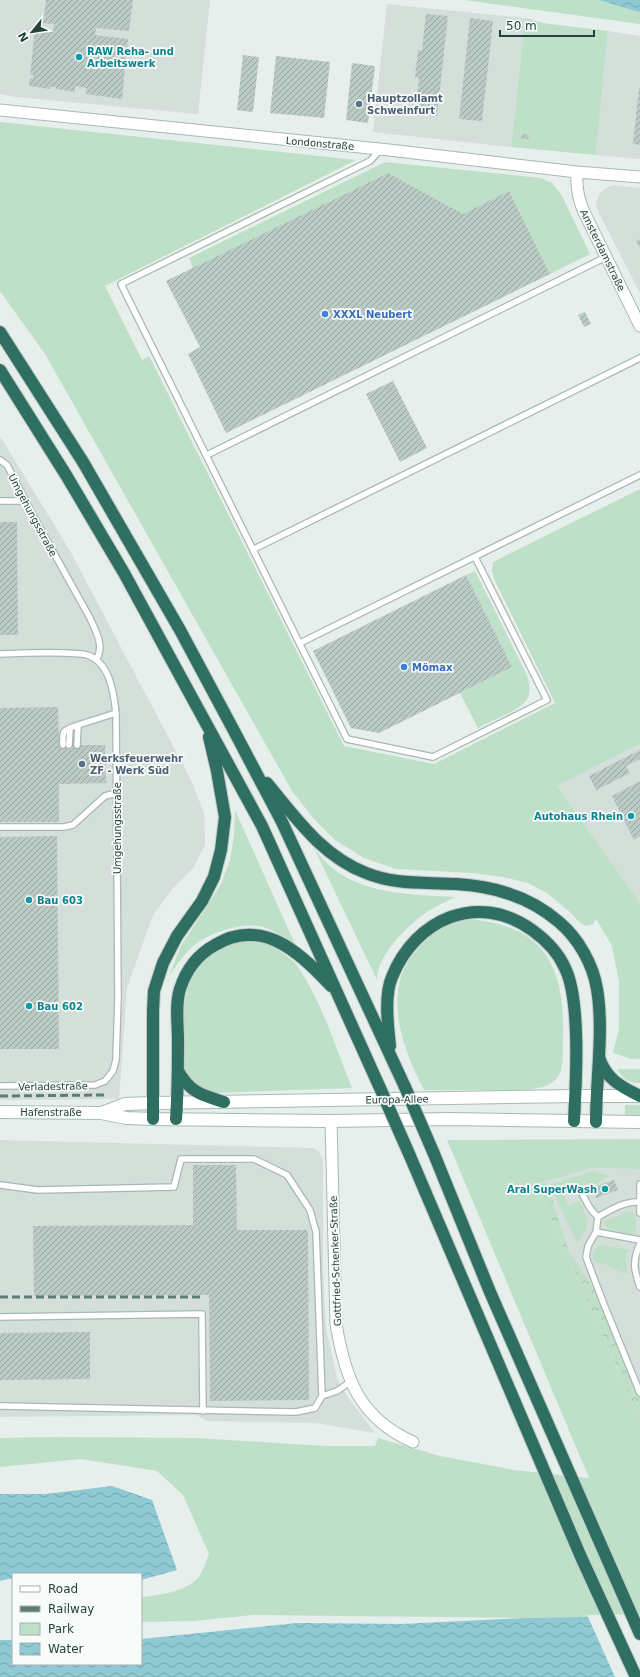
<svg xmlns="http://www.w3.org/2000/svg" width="640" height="1677" viewBox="0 0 640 1677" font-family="'DejaVu Sans',sans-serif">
<defs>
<pattern id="forest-crowns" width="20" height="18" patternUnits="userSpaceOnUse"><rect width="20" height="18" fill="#bfe0c8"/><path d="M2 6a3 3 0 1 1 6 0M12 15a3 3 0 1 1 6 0" fill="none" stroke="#a4c1ad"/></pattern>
<pattern id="water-waves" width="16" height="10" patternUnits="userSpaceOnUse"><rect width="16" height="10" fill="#8ec9d4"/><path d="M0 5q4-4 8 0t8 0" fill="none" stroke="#74a5ad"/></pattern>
<pattern id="building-hatch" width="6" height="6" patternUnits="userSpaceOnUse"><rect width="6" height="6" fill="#bbcac4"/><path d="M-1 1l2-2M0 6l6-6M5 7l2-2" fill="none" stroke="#98a6a0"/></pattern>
</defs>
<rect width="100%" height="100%" fill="#e6efeb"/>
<path fill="#d4dfda" d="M0,0H210L198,114L15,97L0,94Z
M387,4L525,18L511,147L373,132Z
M608,31L640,36V159L596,155Z
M613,185L640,188V293L598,211L596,202L600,193L606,188Z
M0,436L69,549L191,780L204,813L205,845L193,868L173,888L153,915L127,988L119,1099L0,1100Z
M640,744V903L557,786Z
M0,1140L313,1148L319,1151L323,1160V1269L326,1328L337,1378L347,1396L375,1433L316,1423L207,1421L196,1415L0,1417Z
M591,1168L640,1169V1413L569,1252L547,1182Z"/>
<path fill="#bfe0c8" d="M464,0H599L640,12V24Z
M525,18L543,23L608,31L596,155L511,147Z
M0,122L356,160L105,286L142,360L149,356L344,746L434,764L555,703L495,581L492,571L493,562L640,489V744L557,786L640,903V1059H631L613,1053L619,1029V982L612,946L596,919L593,924L586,926L579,922L571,913L547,893L528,883L503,877L472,873L396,869L364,858L335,840L314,819L292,791L45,354L0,291Z
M385,162L541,178L552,183L561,194L590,254L550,274L509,191L463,214L388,173L193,268L189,258Z
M475,571L527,675C529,682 531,690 528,697C523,710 490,721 478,728L460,693L512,667L466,575Z
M235,810L295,944C284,937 272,929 259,926C241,923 212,932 197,943C186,951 177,965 169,976L181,946L221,884L230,860L234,835Z
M314,848C346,895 404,894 455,897C444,903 430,909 420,917C404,929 376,958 377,980Z
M467,919C545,925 565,966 563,1038C562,1051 565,1070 556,1079C548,1088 535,1088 525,1090H424C402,1047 380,989 418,948C426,939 434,932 444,927C452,924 460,922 467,919Z
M241,942C251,942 262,942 271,946C281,951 294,960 300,970C322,1003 337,1051 352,1088L214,1093C204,1090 192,1085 186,1075C177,1061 184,987 193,972C203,955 222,947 241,942Z
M617,1069H640V1083C628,1083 623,1079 617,1069Z
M625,1105H640V1115H625Z
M640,1139V1169L591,1168L536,1185L640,1420V1616L525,1618L253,1615L193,1621L141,1622V1597C158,1596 187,1591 199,1577C203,1571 206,1561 209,1554L183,1495L157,1471L81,1459L0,1467V1438L59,1437L197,1438L325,1446H375L378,1438L440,1456L514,1470L589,1478L447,1140Z
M593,1171L610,1176L593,1186L590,1183L563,1193L568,1206L580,1202C589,1224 591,1224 577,1243L550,1185Z
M628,1211L633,1212C637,1218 637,1228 634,1235C626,1237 610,1233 605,1226V1221Z
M600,1244L629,1250L625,1259L628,1275L608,1267V1265L605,1263L604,1265L594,1261C591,1254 594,1249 600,1244Z"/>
<path fill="url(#forest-crowns)" d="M547,1182L569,1252L603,1302L640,1398V1420L536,1185Z"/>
<path fill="url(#water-waves)" d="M599,0H640V12H639Z
M112,1486L152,1500L177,1570L141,1580V1574H13V1578L0,1581V1494H46Z
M640,1616V1677H0V1640H13V1664H141V1639L297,1623L401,1624L525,1618Z"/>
<path fill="#e6efeb" d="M640,1614V1677H615L587,1615Z"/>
<path fill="url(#building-hatch)" d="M46,0H133L129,31L96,28L95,35L128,39L122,99L86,94V88L75,86V92L56,89V87H50V89L29,86L30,78H33V75H30L35,29L53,31L54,24L43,23Z
M426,14L448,16L437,116L415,114L419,78L415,77L418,50L422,51Z
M470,18L493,21L482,121L459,119Z
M243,55L259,57L253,112L237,110Z
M276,56L330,62L324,118L270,113Z
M352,63L375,66L368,123L346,120Z
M639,88H640V145L633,144Z
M522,134L529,135L528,139H522Z
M388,173L463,214L509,191L550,274L226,433L188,354L200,347L166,281Z
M640,239V248L636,241Z
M585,312L591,324L584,327L578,315Z
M393,381L427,448L400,462L366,394Z
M0,522H17L18,635H0Z
M466,575L512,667L379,733L351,728L313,651Z
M58,707L59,745H105L106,783L59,784V822H0V708Z
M640,750V759L626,766L630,773L596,790L589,776Z
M640,781V836L634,840L612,796Z
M57,836L59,1049H0V837Z
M193,1165H236L237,1230H308L309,1400L210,1401L209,1295L34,1296L33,1226L193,1225Z
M614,1180L618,1190L596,1198L592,1188Z
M90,1332V1379L0,1380V1333Z"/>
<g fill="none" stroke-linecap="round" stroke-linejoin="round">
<g stroke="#a8b8b2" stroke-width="8">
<path id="lane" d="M380,150L370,161L121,284L347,739L433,757L547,700L475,557
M207,455L606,257
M0,460L7,465L36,521L90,618C96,632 105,646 96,660
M0,501H26
M254,549L640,358
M300,643L640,475
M0,654C22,653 44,652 65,653C72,654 81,653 87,655C110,662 114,694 116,713L118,997L116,1060L113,1071L105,1081L95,1085L0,1086
M63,745C62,729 64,730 78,725
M69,745L70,728
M77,745L78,725L116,713
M0,827H64L73,825L105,796L117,793
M640,1184V1213
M0,1185L38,1190L174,1187L181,1159H254L287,1175L310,1210L316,1232L322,1396L315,1408L296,1412L0,1406
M582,1193C587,1203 590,1210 598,1217
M639,1202C625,1201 610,1210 598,1217L596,1232L588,1246L586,1257L603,1302L640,1393
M596,1232L640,1240
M640,1244C632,1261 634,1270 640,1287
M0,1317L202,1314L203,1411
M322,1396L337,1391L350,1382"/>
</g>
<g stroke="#a8b8b2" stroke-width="13">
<path id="street" d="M0,110L389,150L577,172L640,177
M577,172C576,187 578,199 584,212L640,326
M331,1121L336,1324C345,1378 359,1418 413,1442"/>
</g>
<g stroke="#a4bbb3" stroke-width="14">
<path id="secondary" d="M0,1112L101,1113L126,1118L153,1119L331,1121L451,1119L640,1122
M101,1113L125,1104L153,1103L575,1096H640"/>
</g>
<g stroke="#c2cac8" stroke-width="14">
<path id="highway" d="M0,332L83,462L180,630L233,729L282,822L405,1087
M0,370L66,475L124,573L262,826L380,1088
M267,783C296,818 322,856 366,873C395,885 425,882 456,884C494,886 529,896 559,922C578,938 593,964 597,989C604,1030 596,1080 596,1122
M390,1046C388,1027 384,995 392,977C415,919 478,891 532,930C546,940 558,952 565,968C581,1000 576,1084 574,1121
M599,1057C605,1078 621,1087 640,1096
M178,1071C191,1093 201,1095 224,1102
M153,1119V1011L154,991L163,963L177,936L202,901L214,877L221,850L225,817L217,771L209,737
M176,1119C178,1093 178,1067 178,1040C178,1024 175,1005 180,989C186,970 197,955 215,945C262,917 300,952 331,986
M434,1154L490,1292L640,1634
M410,1156L581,1557L636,1677"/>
</g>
<use href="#lane" stroke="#fff" stroke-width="5.5"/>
<use href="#street" stroke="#fff" stroke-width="11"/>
<use href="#secondary" stroke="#fff" stroke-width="12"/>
<use href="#highway" stroke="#2f6f62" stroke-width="12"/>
<path stroke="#5f7d75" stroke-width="3" stroke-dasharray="8 4" stroke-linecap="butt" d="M0,1096L104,1095
M0,1297H203"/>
<g stroke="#c2cac8" stroke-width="14" stroke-linecap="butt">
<path id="highway-bridge" d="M405,1087L434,1154
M380,1088L410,1156"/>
</g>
<use href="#highway-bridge" stroke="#2f6f62" stroke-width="12"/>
</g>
<g fill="#0f9aa8" stroke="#f7fbf9" stroke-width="1.5">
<circle cx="79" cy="57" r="4"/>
<circle cx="631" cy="816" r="4"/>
<circle cx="29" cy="900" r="4"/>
<circle cx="29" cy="1006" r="4"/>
<circle cx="605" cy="1189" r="4"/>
</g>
<g fill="#5c6f8a" stroke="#f7fbf9" stroke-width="1.5">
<circle cx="359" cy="104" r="4"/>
<circle cx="82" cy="764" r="4"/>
</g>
<g fill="#3f7fe0" stroke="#f7fbf9" stroke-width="1.5">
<circle cx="325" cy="314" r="4"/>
<circle cx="404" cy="667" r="4"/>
</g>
<g text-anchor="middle" stroke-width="3.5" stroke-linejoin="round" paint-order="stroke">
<g font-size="10" font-weight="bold" fill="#0d838f" stroke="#f7fbf9" text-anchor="start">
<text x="87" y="55">RAW Reha- und<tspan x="87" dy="12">Arbeitswerk</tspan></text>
<text x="623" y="820" text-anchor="end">Autohaus Rhein</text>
<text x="37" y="904">Bau 603</text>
<text x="37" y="1010">Bau 602</text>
<text x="597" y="1193" text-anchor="end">Aral SuperWash</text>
</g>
<g font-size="10" font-weight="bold" fill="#4e5e75" stroke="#f7fbf9" text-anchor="start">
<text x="367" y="102">Hauptzollamt<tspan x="367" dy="12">Schweinfurt</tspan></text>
<text x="90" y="762">Werksfeuerwehr<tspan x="90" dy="12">ZF - Werk Süd</tspan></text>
</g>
<g font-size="10" fill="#24423a" stroke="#f7fbf9">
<text transform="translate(320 143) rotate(5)" y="4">Londonstraße</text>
<text transform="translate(603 250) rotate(64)" y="4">Amsterdamstraße</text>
<text transform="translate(33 515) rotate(62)" y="4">Umgehungsstraße</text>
<text transform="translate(117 828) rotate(-90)" y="4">Umgehungsstraße</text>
<text transform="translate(53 1086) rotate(-1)" y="4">Verladestraße</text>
<text transform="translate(397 1099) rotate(-1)" y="4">Europa-Allee</text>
<text x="51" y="1116">Hafenstraße</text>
<text transform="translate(335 1261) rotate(-92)" y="4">Gottfried-Schenker-Straße</text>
</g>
<g font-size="10" font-weight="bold" fill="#366cbe" stroke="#f7fbf9" text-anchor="start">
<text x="333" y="318">XXXL Neubert</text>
<text x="412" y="671">Mömax</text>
</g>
</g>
<rect x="12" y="1573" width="130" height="92" fill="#f7fbf9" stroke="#a3b1ad"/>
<rect x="20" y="1586" width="20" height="6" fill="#ffffff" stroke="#a3b1ad"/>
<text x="48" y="1593" font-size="12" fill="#24423a">Road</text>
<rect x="20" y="1606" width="20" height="6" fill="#5f7d75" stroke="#a3b1ad"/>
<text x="48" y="1613" font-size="12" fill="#24423a">Railway</text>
<rect x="20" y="1623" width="20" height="12" fill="#bfe0c8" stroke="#a3b1ad"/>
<text x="48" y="1633" font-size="12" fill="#24423a">Park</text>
<rect x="20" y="1643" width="20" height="12" fill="url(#water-waves)" stroke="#a3b1ad"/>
<text x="48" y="1653" font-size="12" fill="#24423a">Water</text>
<g transform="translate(32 32) rotate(240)" stroke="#f7fbf9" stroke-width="3" paint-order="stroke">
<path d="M0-3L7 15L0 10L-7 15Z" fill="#24423a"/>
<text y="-6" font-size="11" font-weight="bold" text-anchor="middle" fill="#24423a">N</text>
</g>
<path d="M500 30v6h94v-6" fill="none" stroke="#24423a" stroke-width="2"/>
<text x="506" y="30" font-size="12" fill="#24423a" stroke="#f7fbf9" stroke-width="3" paint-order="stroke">50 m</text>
</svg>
